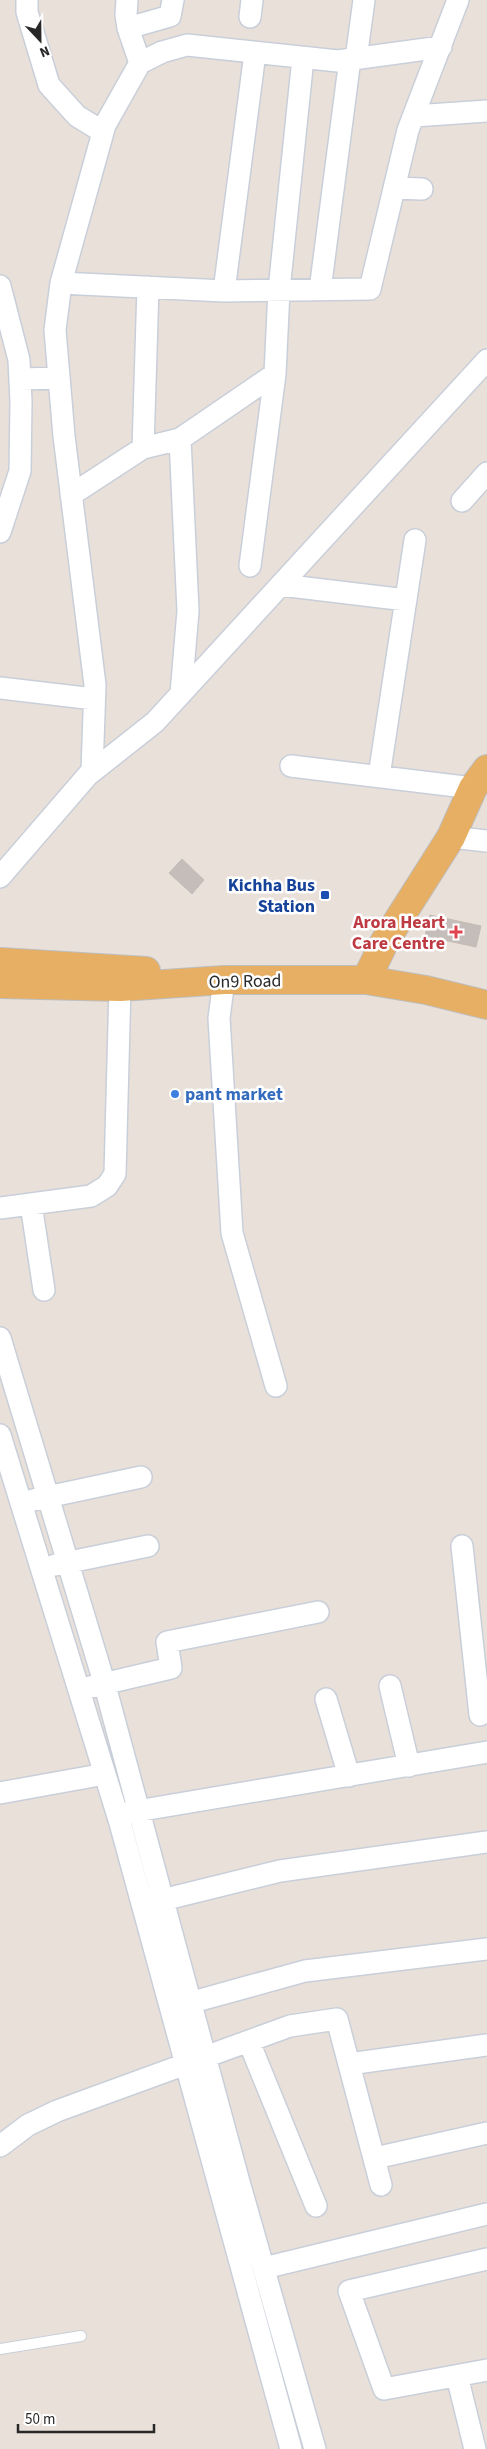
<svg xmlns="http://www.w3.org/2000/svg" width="487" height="2449" viewBox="0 0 487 2449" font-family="'Source Sans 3',sans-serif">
<rect width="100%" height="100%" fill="#e9e0da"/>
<path fill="#c5bdba" stroke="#c4bcb4" d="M182,859L204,880L192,894L169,873Z
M430,915L481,926L476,947L425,936Z"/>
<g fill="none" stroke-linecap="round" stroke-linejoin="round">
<g stroke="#c9cfd9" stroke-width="12">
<path id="service" d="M0,2349L81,2336"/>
</g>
<g stroke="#c9cfd9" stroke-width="24">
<path id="minor" d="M27,0V12L49,85L77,116L103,132
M127,0L126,15L128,28
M250,17L252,0
M356,59L364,0
M140,63L128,28L170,16L173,0
M414,116L487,111
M395,188L422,189
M61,283L224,291L370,289L408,130L458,0
M0,286L19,360L21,402L20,471L0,532
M320,290L350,59
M224,291L255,53
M20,379L59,378
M180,439L188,611L181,694
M143,448L148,287
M71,495L143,448L180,439L275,374
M462,501L487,473
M250,566L275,374L279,290L303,58
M281,585L406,600
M0,688L94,699
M291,766L473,788
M92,771L95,685L64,436L55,330L61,283L105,125L140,63L162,52L187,45L338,61L441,47
M379,776L415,540
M451,837L487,841
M0,877L88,775L155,722L487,360
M224,980L219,1018L232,1233L276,1386
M31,1204L44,1290
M0,1208L91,1196L107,1186L115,1174L120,987
M0,1338L104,1682L239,2182L315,2449
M0,1435L120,1823L291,2449
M33,1500L141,1477
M462,1546L480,1715
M55,1565L148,1546
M390,1686L409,1766
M90,1687L171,1668L167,1642L318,1612
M326,1699L349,1776
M0,1793L105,1774
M125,1813L487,1752
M150,1903L280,1871L487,1842
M178,2006L305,1971L487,1949
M249,2042L316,2206
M349,2064L487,2045
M0,2146L28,2125L57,2111L290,2026L337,2019L381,2185
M375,2158L487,2133
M487,2259L349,2291L384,2389L487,2370
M264,2268L487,2214
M457,2376L475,2449"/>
</g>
<g stroke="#bebebe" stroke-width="30">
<path id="primary" d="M0,962L146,971
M366,980L385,941L451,837L473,788L487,769
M0,984L120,987L224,980H366L426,990L487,1005"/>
</g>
<use href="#service" stroke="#fff" stroke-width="10"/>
<use href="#minor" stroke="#fff" stroke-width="21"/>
<use href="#primary" stroke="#e6af63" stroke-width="28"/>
</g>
<rect fill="#1a4fb4" stroke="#fff" stroke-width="2" x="320" y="890" width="10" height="10" rx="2.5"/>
<path fill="#e0444e" stroke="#fff" stroke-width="2" d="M453.5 924.5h5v5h5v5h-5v5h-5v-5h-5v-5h5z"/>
<circle fill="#3f7fe0" stroke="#fff" stroke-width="2" cx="175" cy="1094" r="5"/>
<g text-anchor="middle" stroke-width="5" stroke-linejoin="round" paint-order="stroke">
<g font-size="18" font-weight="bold" fill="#164399" stroke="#fff" text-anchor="end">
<text x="315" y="891">Kichha Bus<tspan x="315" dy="21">Station</tspan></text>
</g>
<g font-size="18" font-weight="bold" fill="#be3a42" stroke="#fff" text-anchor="end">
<text x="445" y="928">Arora Heart<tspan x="445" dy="21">Care Centre</tspan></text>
</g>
<g font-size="18" fill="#282828" stroke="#fff">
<text transform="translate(245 981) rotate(-1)" y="6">On9 Road</text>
</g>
<g font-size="18" font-weight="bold" fill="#366cbe" stroke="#fff" text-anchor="start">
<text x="185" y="1100">pant market</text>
</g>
</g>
<g transform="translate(40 40) rotate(158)" stroke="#ffffff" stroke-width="4" paint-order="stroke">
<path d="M0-4L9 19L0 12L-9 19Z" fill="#282828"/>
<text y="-8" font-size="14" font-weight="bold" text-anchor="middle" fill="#282828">N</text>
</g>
<path d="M18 2424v8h136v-8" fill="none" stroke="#282828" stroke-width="2.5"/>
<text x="25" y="2424" font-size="15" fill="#282828" stroke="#ffffff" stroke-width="4" paint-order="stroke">50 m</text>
</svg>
